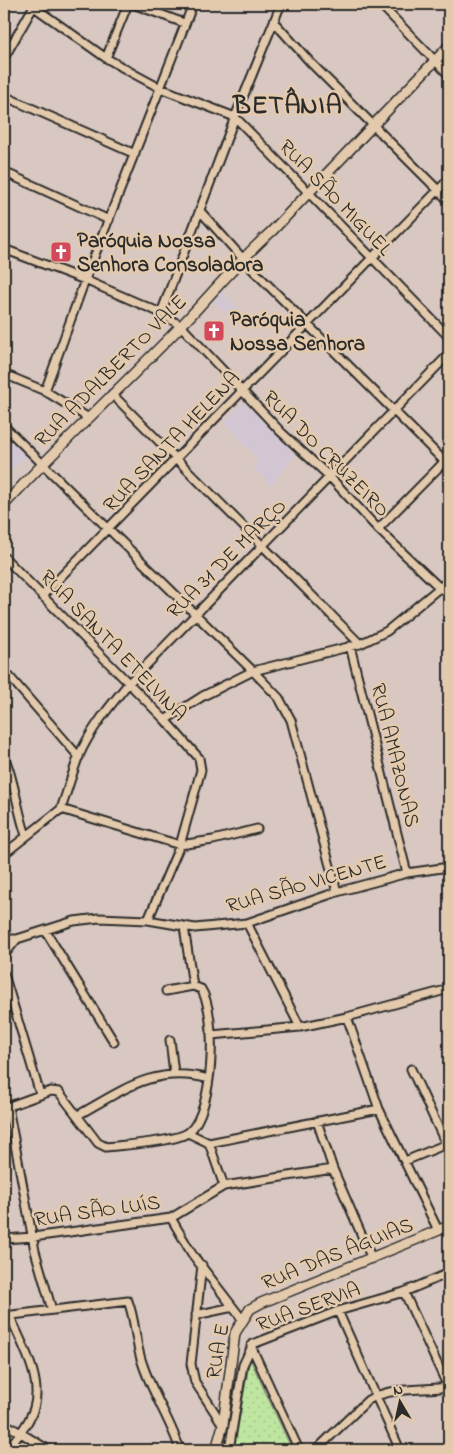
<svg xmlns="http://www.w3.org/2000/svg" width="453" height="1454" viewBox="0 0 453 1454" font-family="'Indie Flower',sans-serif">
<defs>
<pattern id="park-dots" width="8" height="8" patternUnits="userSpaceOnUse" patternTransform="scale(1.25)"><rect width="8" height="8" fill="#bfe6a1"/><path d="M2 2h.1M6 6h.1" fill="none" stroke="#a4c58b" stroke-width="1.8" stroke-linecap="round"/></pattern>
</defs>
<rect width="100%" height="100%" fill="#d9c8c2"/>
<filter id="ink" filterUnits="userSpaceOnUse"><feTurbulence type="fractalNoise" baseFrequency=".02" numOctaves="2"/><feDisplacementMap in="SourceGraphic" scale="10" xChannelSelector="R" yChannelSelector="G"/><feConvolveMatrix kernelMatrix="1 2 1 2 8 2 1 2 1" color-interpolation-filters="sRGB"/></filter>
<g filter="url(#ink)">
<path fill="#d1c6d1" d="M221,291L248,317L239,326L212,300Z
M243,402L296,454L271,486L254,468L258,460L224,422Z
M4,434L27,456L4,477Z"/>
<path fill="url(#park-dots)" stroke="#758866" d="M250,1359L292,1450H234Z"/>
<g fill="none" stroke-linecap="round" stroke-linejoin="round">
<g stroke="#2b2b2b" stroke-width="11">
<path id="street" d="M133,4L184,23
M380,4L449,75
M34,7L106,58L134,74L160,88L235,117L449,337
M274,22L311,63L449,201
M4,58L35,4
M106,58L128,4
M4,96L135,154
M4,172L109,220
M201,212L253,270L449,466
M4,249L85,280L161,313L181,326L281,432L330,477L378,529L441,589
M161,313L235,117L281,4
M4,374L45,391L87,417
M45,391L85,280L193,4
M112,394L360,644
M4,426L253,671L279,698L291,720L337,892
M378,529L444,462
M4,557L165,720L199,758L201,770L180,845L148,920
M42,596L449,179
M350,646L407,873
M9,676L79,757
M165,720L203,696L253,671L360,644L387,631L449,580
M4,756C15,781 17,810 26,835
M61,809C67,792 72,774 78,758C90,730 109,707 128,684L449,354
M61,809L180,845L213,840L257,829
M4,854L61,809
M247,923L300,1027
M184,927L193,986
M45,930L114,1042
M4,939H17
M4,955L17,939L74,921L99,918L148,920L195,928L247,923L337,892L407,873L449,867
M4,974L40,1094
M347,1017L379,1109L438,1230
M211,1035L300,1027L347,1017L449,989
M170,1040L174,1073
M411,1069L446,1144
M8,1107L35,1251L52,1310
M4,1108L51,1091L59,1092L98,1143L106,1147C123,1145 177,1142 189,1132C214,1111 218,1015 201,989L193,986L166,991
M78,1115C123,1090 156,1064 209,1079
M317,1121L333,1169L372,1259
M188,1133L209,1143L379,1109
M209,1143L224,1186
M405,1161L449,1143
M171,1218L192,1254L242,1319
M4,1239L33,1237L171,1218L224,1186L333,1169
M202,1265L191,1364L195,1382L223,1425
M404,1292L449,1389
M338,1311L400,1450
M196,1315L233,1307
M4,1316L128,1301C136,1321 135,1345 143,1365C153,1395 171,1421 180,1450
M251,1346L299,1450
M4,1423L49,1450
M7,1450C17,1437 29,1424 34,1408C43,1378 21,1343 10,1316
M229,1450L243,1365L253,1344L338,1311L404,1292L449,1273
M316,1450L368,1400C393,1386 421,1391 449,1387"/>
</g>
<g stroke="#2b2b2b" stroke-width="12">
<path id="secondary" d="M4,505C61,443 122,387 180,327C212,294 238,261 272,231L449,46
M216,1450L223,1425L235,1333L250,1309L261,1303L449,1226"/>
</g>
<use href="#street" stroke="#e4caac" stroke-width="7"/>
<use href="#secondary" stroke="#e4caac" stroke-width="9"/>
</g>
</g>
<defs>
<g id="church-square" transform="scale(1.125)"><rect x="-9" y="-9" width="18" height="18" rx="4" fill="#d1495b" stroke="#e4caac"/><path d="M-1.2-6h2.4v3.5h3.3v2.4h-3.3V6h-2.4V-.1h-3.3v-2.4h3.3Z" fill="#fff"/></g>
</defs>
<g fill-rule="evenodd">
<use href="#church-square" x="61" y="252"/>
<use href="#church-square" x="214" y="331"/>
</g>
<g text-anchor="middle" stroke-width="5" stroke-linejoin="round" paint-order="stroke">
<g font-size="21" fill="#2b2b2b" stroke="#e4caac">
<text transform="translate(336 197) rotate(46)" y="7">RUA SÃO MIGUEL</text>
<text transform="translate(110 370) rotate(-45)" y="7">RUA ADALBERTO VALE</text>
<text transform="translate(171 441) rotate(-46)" y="7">RUA SANTA HELENA</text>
<text transform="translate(327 453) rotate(45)" y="7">RUA DO CRUZEIRO</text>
<text transform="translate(226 558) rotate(-45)" y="7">RUA 31 DE MARÇO</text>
<text transform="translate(114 645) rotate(46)" y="7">RUA SANTA ETELVINA</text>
<text transform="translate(396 755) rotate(76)" y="7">RUA AMAZONAS</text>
<text transform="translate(306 883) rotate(-16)" y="7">RUA SÃO VICENTE</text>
<text transform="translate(97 1210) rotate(-8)" y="7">RUA SÃO LUÍS</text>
<text transform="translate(337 1253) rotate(-22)" y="7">RUA DAS ÁGUIAS</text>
<text transform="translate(308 1306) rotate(-20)" y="7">RUA SERVIA</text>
<text transform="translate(217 1351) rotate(-80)" y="7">RUA E</text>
</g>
<g font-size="21" font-weight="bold" fill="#2b2b2b" stroke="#e4caac" text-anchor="start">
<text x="77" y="247">Paróquia Nossa<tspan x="77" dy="24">Senhora Consoladora</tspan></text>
<text x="230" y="326">Paróquia<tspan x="230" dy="24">Nossa Senhora</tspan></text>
</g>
<g font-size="26" font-weight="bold" letter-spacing="1" fill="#2b2b2b" stroke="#e4caac">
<text x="288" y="113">BETÂNIA</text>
</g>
</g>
<rect width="453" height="1454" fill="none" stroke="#e4caac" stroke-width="20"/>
<rect x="10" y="10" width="433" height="1434" fill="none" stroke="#2b2b2b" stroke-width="2" filter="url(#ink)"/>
<g transform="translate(400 1402) rotate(351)" stroke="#e4caac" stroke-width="4" paint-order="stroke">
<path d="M0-4L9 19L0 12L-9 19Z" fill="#2b2b2b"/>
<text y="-8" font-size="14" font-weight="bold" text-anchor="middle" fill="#2b2b2b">N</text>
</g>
</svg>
